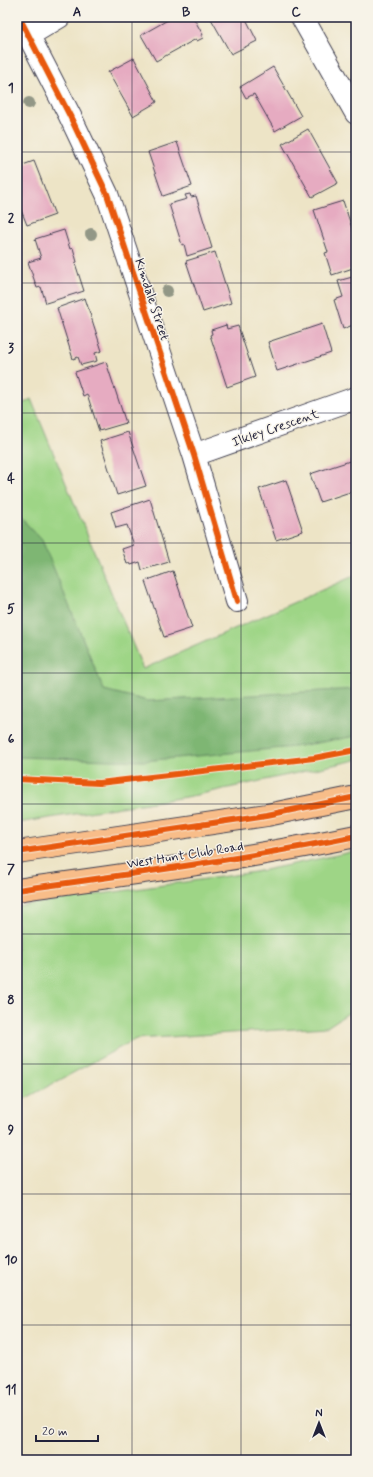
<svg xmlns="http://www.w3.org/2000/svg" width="373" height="1477" viewBox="0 0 373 1477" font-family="Mynerve,sans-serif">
<rect width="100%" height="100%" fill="#f7f3e8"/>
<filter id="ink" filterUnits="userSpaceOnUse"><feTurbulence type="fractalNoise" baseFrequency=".025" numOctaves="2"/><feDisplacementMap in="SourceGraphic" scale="8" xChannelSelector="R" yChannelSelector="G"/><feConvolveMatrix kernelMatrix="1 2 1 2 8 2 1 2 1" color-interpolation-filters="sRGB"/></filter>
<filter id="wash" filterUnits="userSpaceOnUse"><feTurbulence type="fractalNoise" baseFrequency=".012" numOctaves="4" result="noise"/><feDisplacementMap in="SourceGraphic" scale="16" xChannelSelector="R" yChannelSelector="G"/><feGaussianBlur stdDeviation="0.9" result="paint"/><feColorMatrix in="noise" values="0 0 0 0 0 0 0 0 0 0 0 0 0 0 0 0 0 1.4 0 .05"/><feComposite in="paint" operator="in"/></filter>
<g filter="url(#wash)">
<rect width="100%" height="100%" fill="#ede4c6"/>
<path fill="#9ed586" stroke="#607c60" d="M31,399L143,669L356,575V760L192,796L17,823V407Z
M356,851V1008L327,1027L136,1039L17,1103V906L255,872Z"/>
<path fill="#7eb673" stroke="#506c57" d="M17,514L42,540L104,690L148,701L356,689V736L294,747L143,761L17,757Z"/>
<g id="blocks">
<path fill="#e6abc1" d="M173,17H193L203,35H201L203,38L197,41L196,39L156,61L141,35Z
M210,17H245L257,41L231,54Z
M134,58L157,102L133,116L108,72Z
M273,67L301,116L275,131L254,94L246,98L240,87Z
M308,129L338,183L312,197L282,144Z
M177,142L192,186L163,196L148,152Z
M34,161L55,215L27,225L17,200V167Z
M190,194L191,197L196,196L212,248L187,256L184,244L182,245L169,204L187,199L185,195Z
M343,201L356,240V267L332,275L325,253L328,252L314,210Z
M64,230L70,249L73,248L77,262L75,263L84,291L46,303L41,287L37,288L28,262L41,258L35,239Z
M215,252L231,303L203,312L186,261Z
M356,276V334L353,325L343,329L334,300L343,297L338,281Z
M85,298L102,351L95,353L97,361L81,365L78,357L73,359L57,308Z
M322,324L331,353L277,371L268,342Z
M226,325L227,329L238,326L255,377L227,387L210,335L212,334L211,330Z
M106,362L126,423L99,431L87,394L83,396L75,372Z
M128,432L146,486L117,495L100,441Z
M356,459V490L320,502L310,474Z
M286,480L303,531L276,540L259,489Z
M150,499L169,562L142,570L140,562L131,565L130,563L127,564L122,549L134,545L127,525L116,528L111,512Z
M173,571L192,628L164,637L145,581Z"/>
</g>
</g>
<g filter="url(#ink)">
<use href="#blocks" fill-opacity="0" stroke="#403f50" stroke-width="1"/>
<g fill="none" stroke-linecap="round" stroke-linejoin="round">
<g stroke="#403f50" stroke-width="24">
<path id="minor" d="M19,17L70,116L107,194L194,455L237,601
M302,17L356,113
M29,35L59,17
M194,455L356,398"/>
</g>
<g stroke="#403f50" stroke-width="24">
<path id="major" d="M17,852L267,815L356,797
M17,890C130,874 244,859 356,836"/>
</g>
<use href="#minor" stroke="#fff" stroke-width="22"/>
<use href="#major" stroke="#f8bd89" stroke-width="22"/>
<g stroke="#f7f3e8" stroke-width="8">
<path id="cycleway" d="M19,17L70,116L107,194L194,455L237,601
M17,779L99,783L314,758L356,750
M17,852L267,815L356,797
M17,890C130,874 244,859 356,836"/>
</g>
<use href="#cycleway" stroke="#e8590c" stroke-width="6"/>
</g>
<g fill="#929786">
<circle cx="29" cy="103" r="6"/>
<circle cx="91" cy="234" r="6"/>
<circle cx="167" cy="291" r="6"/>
</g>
</g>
<path fill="none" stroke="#22223b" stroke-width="1" stroke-opacity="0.55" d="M132,17V1460M241,17V1460M17,152H356M17,283H356M17,413H356M17,543H356M17,673H356M17,804H356M17,934H356M17,1064H356M17,1194H356M17,1325H356"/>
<g text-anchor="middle" stroke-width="3" stroke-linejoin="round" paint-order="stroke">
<g font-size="13" fill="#22223b" stroke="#f7f3e8">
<text transform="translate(153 299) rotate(72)" y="5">Kimdale Street</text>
<text transform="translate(275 427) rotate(-19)" y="5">Ilkley Crescent</text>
<text transform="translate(185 854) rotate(-9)" y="5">West Hunt Club Road</text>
</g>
</g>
<rect width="373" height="1477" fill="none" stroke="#f7f3e8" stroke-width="44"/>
<g transform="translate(319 1423)" stroke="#f7f3e8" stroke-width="3" paint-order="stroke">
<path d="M0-3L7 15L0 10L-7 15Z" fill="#22223b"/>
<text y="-6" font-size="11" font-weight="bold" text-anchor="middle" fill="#22223b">N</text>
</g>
<path d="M36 1435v6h62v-6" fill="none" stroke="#22223b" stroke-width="2"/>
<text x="42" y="1435" font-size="12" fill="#22223b" stroke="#f7f3e8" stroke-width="3" paint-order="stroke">20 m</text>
<rect x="22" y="22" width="329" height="1433" fill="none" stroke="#22223b" stroke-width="1.5"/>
<g font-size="13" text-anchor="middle" font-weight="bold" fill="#22223b">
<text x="77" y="16">A</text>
<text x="186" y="16">B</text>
<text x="296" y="16">C</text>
<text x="11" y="92">1</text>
<text x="11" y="222">2</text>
<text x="11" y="352">3</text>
<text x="11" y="483">4</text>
<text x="11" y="613">5</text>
<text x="11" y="743">6</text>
<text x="11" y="873">7</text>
<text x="11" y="1004">8</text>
<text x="11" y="1134">9</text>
<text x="11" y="1264">10</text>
<text x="11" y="1394">11</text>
</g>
</svg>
